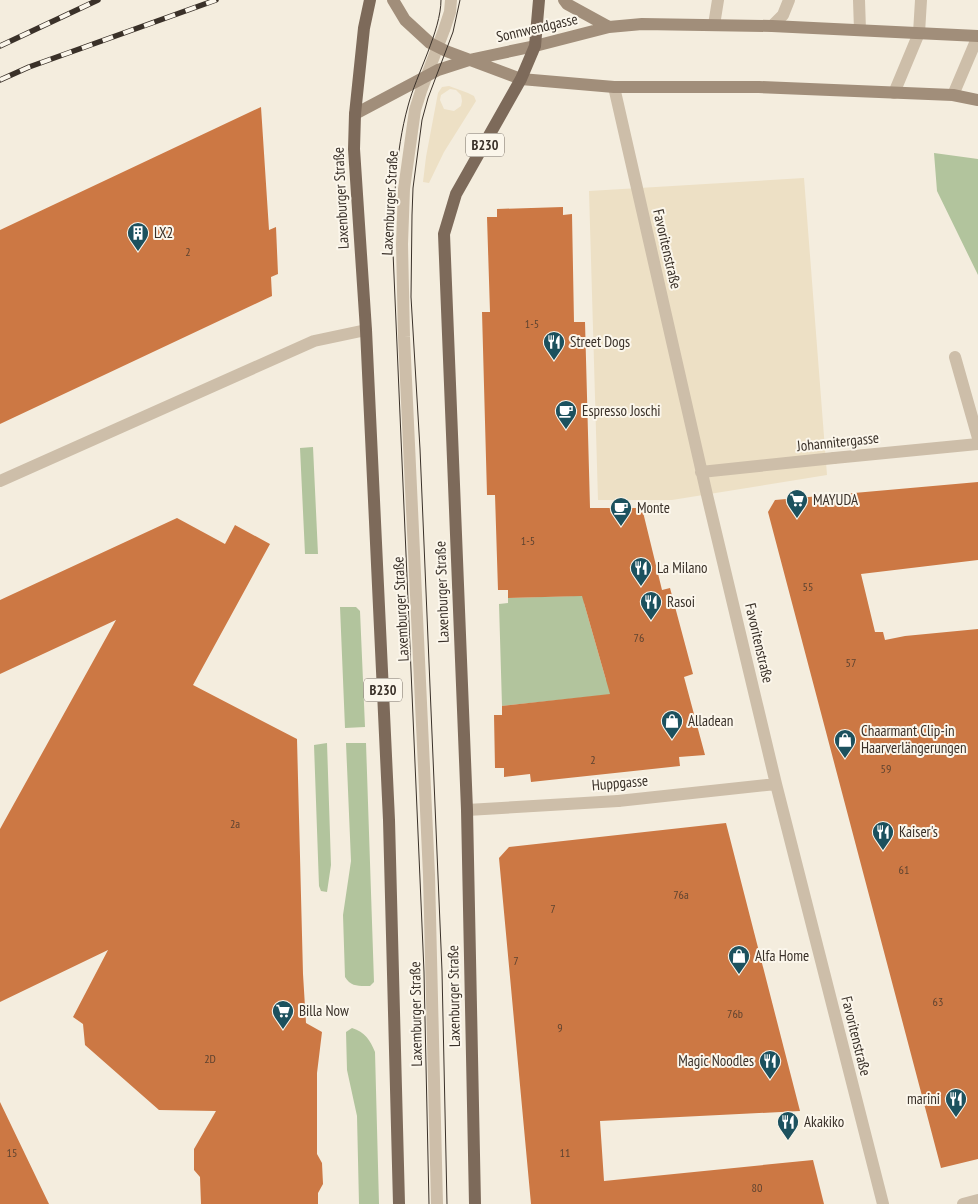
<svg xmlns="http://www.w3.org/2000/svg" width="978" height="1204" viewBox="0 0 978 1204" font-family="'PT Sans Narrow',sans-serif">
<rect width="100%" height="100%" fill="#f4edde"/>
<path fill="#b2c49d" d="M934,153L978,159V275L937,191Z
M313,447L318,554H305L300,448Z
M587,580L584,603L606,680H613L617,694L502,706L499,604L508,603V598L574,596Z
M340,607H356L360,611L365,727L345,728Z
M327,743L331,865L327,892L321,891L319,886L314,745Z
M346,743H366L374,982L370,986C359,986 351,987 345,977L343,915L351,861Z
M352,1028C365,1032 370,1040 375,1052L379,1204H359L357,1116L347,1070L346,1032Z"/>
<path fill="#ede0c5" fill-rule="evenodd" d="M449,86L468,93L474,96L476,101L444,152L429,183L423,182L426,157L438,93L442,87ZM450,89L456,90L461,95L462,101L461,106L454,111L444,109L440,100L441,95Z
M804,178L827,475L672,500H598L589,191Z"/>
<path fill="#cc7844" d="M261,107L269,230L276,227L278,274L271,277L272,296L0,424V230Z
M563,207V215L572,214L574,322H585L590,508H642L662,590L670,588L693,674L684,677L705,755L679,757L680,766L531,782L530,774L504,777V768H495L494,715H502V706L610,694L582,596L508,598V590H498L495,495H487L482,312H490L487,217H497V209Z
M978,482V560L861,574L875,632H883L885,640L905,636L978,629V1159L941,1168L768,512L775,500Z
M177,518L225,544L235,525L270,544L193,685L297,739L303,974L306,1023L322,1032L317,1073V1154L322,1163L323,1184L318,1193V1204H201L200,1177L194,1170V1149L216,1111L159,1110L85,1045L83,1024L73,1017L108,950L0,1002V829L116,620L0,674V600Z
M726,823L800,1111L600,1121L604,1181L813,1160L824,1204H531L499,858L509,847Z
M0,1102L49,1204H0Z"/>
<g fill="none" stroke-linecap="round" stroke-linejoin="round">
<path stroke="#cdbea9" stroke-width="12" d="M859,0L860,30
M714,25L718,0
M772,26L783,15L789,0
M894,93L919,33L921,0
M953,95L978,36
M955,357L978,438
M0,481L314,341L366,330
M437,1204L429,875L404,337L402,244L404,189L415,110L421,91L444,30L450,12L451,0"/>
<path stroke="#cdbea9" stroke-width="12" d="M614,87L707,495L776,784L883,1204
M701,472L834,458
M618,801L776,784
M963,1204L978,1200"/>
<path stroke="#cdbea9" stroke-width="12" d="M834,458L978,444
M467,810L618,801"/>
<path stroke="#a18e7a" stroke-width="12" d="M393,0L405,20L430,43L446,51L521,79L614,87H759L953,95L978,100
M564,0L567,4L609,27
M355,114L438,70L469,60L535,46L609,27L642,24L772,26L978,36"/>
<path stroke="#7d6a5a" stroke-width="12" d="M370,0L364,28L355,114L354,149L366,330L389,820L399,1204
M475,1204L467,810L444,234L456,194L521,79L535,46L539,0"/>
<path stroke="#3a3129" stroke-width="1" d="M429,1204L424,972L393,252C394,203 395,153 408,106C416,75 441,31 441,0
M447,1204L442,971L420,449L411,297L412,215L413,188L422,120L428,98L453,32L460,0"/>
<g stroke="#3a3129" stroke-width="5.5">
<path id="rail" d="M0,46L98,0
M0,80L29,67L216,0"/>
</g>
<use href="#rail" stroke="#fbf6eb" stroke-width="4" stroke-dasharray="11" stroke-linecap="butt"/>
</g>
<defs>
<g id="building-pin" transform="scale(1.125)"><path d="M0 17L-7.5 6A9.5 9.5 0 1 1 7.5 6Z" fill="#1c515e" stroke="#fbf6eb"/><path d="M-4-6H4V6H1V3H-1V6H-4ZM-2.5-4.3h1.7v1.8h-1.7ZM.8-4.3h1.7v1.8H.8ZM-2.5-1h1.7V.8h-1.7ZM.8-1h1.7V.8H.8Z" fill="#fff"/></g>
<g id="restaurant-pin" transform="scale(1.125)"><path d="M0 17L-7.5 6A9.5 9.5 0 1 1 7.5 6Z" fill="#1c515e" stroke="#fbf6eb"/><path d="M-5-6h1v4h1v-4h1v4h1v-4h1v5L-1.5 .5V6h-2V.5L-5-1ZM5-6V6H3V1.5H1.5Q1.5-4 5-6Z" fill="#fff"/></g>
<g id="cafe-pin" transform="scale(1.125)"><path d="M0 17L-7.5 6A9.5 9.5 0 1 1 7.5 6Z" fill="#1c515e" stroke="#fbf6eb"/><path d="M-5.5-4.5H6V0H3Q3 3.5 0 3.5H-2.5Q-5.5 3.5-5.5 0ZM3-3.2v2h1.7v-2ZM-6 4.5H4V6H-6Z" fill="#fff"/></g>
<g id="supermarket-pin" transform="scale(1.125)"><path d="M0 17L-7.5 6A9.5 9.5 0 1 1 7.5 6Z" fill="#1c515e" stroke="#fbf6eb"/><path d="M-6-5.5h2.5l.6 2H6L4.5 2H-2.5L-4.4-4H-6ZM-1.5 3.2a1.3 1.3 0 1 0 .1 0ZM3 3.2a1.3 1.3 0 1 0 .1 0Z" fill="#fff"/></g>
<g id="shop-pin" transform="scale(1.125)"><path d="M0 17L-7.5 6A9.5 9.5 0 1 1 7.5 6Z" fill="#1c515e" stroke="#fbf6eb"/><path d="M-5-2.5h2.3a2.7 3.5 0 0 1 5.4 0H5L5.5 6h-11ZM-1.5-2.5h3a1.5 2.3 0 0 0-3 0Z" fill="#fff"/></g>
</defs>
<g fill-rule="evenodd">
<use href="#building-pin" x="138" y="233"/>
<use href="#restaurant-pin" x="554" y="342"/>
<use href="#cafe-pin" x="566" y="411"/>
<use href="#supermarket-pin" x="797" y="500"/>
<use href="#cafe-pin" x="621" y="508"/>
<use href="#restaurant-pin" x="641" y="568"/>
<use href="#restaurant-pin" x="651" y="602"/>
<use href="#shop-pin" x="672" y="721"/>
<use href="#shop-pin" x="845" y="740"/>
<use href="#restaurant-pin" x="883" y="832"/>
<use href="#shop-pin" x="739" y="956"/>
<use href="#supermarket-pin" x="283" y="1011"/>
<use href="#restaurant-pin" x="770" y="1061"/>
<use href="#restaurant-pin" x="956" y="1099"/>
<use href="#restaurant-pin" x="788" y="1122"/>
</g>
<g text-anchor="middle" stroke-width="4" stroke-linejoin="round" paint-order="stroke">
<g font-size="12" fill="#5e4330">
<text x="188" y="256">2</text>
<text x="532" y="328">1-5</text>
<text x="528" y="545">1-5</text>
<text x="808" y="591">55</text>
<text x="639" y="642">76</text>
<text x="851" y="667">57</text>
<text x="593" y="764">2</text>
<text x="886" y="773">59</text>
<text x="235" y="828">2a</text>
<text x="904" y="874">61</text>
<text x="681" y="899">76a</text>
<text x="553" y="913">7</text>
<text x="516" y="965">7</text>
<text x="938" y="1006">63</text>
<text x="735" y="1018">76b</text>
<text x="560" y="1032">9</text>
<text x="210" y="1063">2D</text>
<text x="12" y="1157">15</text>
<text x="565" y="1157">11</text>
<text x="757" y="1192">80</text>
</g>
<g fill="#fbf6eb" stroke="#746c63" stroke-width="1">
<rect x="466" y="133.5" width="38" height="23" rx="4"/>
<rect x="364" y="678.5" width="38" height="23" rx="4"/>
</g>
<g font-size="14" font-weight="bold" fill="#3a3129">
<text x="485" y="150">B230</text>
<text x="383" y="695">B230</text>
</g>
<g font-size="15" fill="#3a3129" stroke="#fbf6eb">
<text transform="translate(537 28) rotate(-13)" y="5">Sonnwendgasse</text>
<text transform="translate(341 198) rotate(-93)" y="5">Laxenburger Straße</text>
<text transform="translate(390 203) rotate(-87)" y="5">Laxemburger Straße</text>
<text transform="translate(667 249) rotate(77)" y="5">Favoritenstraße</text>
<text transform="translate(838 442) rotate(-6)" y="5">Johannitergasse</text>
<text transform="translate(442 592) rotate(-92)" y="5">Laxenburger Straße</text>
<text transform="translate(401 609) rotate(-93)" y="5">Laxemburger Straße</text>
<text transform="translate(759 643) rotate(77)" y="5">Favoritenstraße</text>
<text transform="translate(620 783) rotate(-5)" y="5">Huppgasse</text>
<text transform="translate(454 996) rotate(-91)" y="5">Laxenburger Straße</text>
<text transform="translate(416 1014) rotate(-91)" y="5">Laxemburger Straße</text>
<text transform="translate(856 1036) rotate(76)" y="5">Favoritenstraße</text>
</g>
<g font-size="15" fill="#3a3129" stroke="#fbf6eb" text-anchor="start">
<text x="154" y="238">LX2</text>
<text x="570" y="347">Street Dogs</text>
<text x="582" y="416">Espresso Joschi</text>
<text x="813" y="505">MAYUDA</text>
<text x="637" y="513">Monte</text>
<text x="657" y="573">La Milano</text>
<text x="667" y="607">Rasoi</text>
<text x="688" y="726">Alladean</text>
<text x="861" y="736">Chaarmant Clip-in<tspan x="861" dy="17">Haarverlängerungen</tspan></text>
<text x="899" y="837">Kaiser's</text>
<text x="755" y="961">Alfa Home</text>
<text x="299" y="1016">Billa Now</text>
<text x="754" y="1066" text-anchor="end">Magic Noodles</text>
<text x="940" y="1104" text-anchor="end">marini</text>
<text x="804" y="1127">Akakiko</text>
</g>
</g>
</svg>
